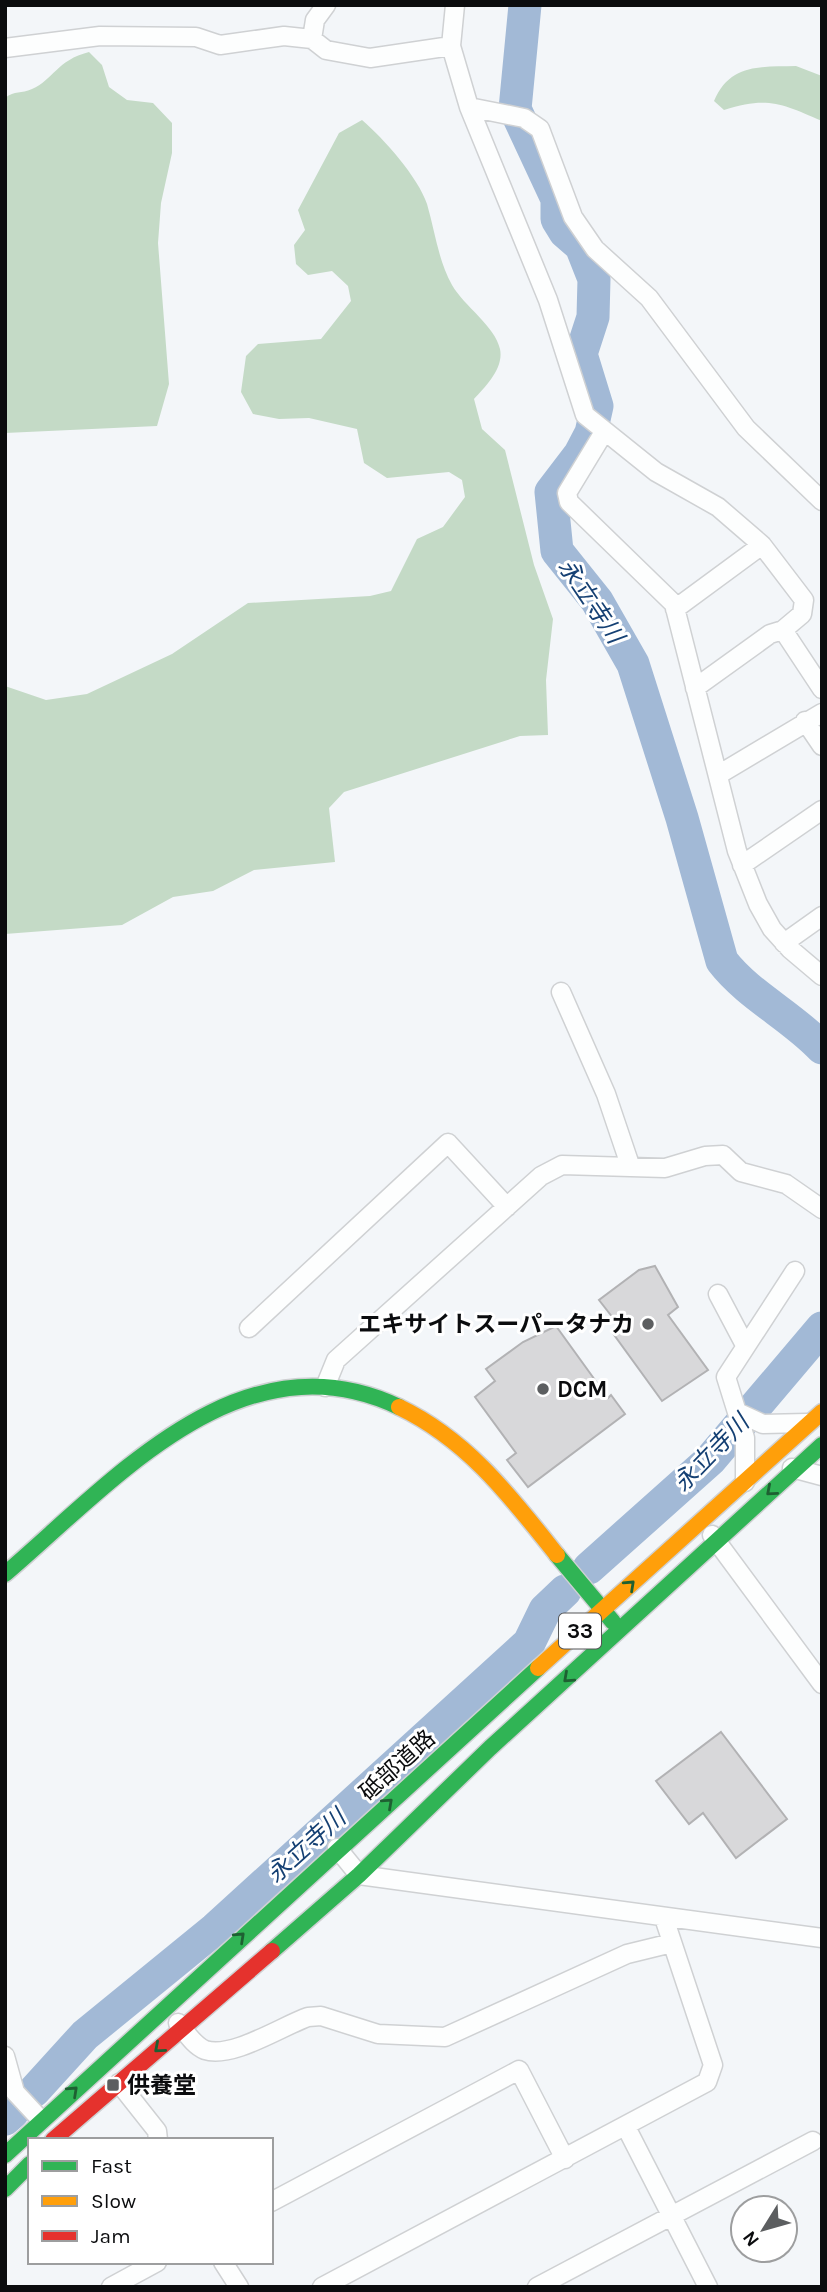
<svg xmlns="http://www.w3.org/2000/svg" width="827" height="2292" viewBox="0 0 827 2292" font-family="Karla,'Noto Sans JP',sans-serif">
<rect width="100%" height="100%" fill="#f3f6f9"/>
<path fill="#c4dac6" d="M89,52L102,65L109,87L127,100L153,103L172,123V153L161,203L158,243L169,384L157,426L5,433V98C15,90 21,94 32,89C53,80 57,60 89,52Z
M796,66L822,76V121C782,104 768,96 724,110L714,101C730,63 761,67 796,66Z
M362,120C384,139 418,177 427,204C435,231 438,260 452,285C464,306 495,326 500,349C504,368 486,386 474,399L482,429L505,450L534,565L553,619L546,680L548,735L520,736L344,792L329,808L335,862L254,870L213,891L173,897L122,925L5,934V686L46,700L87,694L172,654L248,603L370,596L391,591L417,539L443,527L465,497L462,480L449,472L387,478L364,463L357,429L309,418L279,419L253,414L241,392L246,356L258,344L321,339L351,301L348,286L332,271L308,275L296,264L294,245L305,230L298,210L339,133Z"/>
<g fill="none" stroke-linecap="round" stroke-linejoin="round">
<path stroke="#a2b9d6" stroke-width="33" d="M525,5L515,109L557,199V219L565,232L581,246L594,279L593,317L581,354L597,406L591,433L580,454L551,492L557,551L597,601L633,664L682,818L722,961C749,996 792,1016 822,1048
M589,1568L710,1460L822,1328
M34,2091L85,2035L215,1929L529,1643L545,1610L565,1591
M5,2119L13,2112"/>
</g>
<path fill="#d8d8da" stroke="#b2b2b4" stroke-width="2" d="M655,1266L678,1307L668,1315L708,1370L662,1401L612,1332L620,1327L599,1300L639,1270Z
M556,1326L608,1398L611,1395L625,1414L528,1487L507,1460L516,1453L475,1397L495,1381L486,1369L523,1342Z
M721,1732L787,1819L736,1858L703,1813L689,1824L656,1781Z"/>
<g fill="none" stroke-linecap="round" stroke-linejoin="round">
<g stroke="#cfd1d3" stroke-width="21">
<path id="street" d="M455,5L451,46L469,107L548,300L585,415L656,472L718,507L762,545L804,600L802,614L783,630L770,634L695,688
M312,39L315,20L326,5
M5,48L100,36L196,37L220,45L284,36L312,39L326,50L370,58L451,46
M469,107L524,118L540,129L573,217L595,249L649,298L746,428L822,501
M604,432L567,493L569,502L674,604L737,851L758,904L772,929L790,949L822,976
M675,609L762,545
M783,630L822,689
M805,721L822,746
M718,775L822,713
M742,865L822,810
M784,943L822,916
M561,992L606,1094L630,1165
M718,1294L745,1345
M249,1328L448,1143L507,1207
M325,1387L336,1360L541,1176L562,1165L665,1168L705,1156L723,1155L741,1172L786,1184L822,1209
M737,1412L763,1424L807,1423
M792,1468L822,1476
M745,1482V1438L726,1377L795,1271
M712,1535L822,1684
M337,1848L359,1875L822,1938
M178,2023C186,2032 193,2045 205,2050C232,2059 282,2026 308,2017L321,2016L378,2034L445,2037L627,1954L672,1943
M5,2056L15,2092L41,2120
M119,2083L157,2131L158,2140
M626,2127L708,2287
M271,2202L519,2070L565,2159
M223,2262L239,2287
M111,2287L157,2262
M322,2287L707,2082L713,2065L664,1918
M537,2287L813,2141"/>
</g>
<g stroke="#cfd1d3" stroke-width="19">
<path id="fast" d="M557,1555L613,1622
M5,1574C114,1481 241,1332 399,1407
M272,1951L359,1875L490,1748L822,1445
M5,2155L538,1668
M5,2189L30,2164"/>
</g>
<g stroke="#cfd1d3" stroke-width="19">
<path id="slow" d="M399,1407C468,1440 511,1497 557,1555
M538,1668L822,1412"/>
</g>
<g stroke="#cfd1d3" stroke-width="19">
<path id="jam" d="M53,2140L272,1951"/>
</g>
<use href="#street" stroke="#fdfefe" stroke-width="18"/>
<use href="#fast" stroke="#30b455" stroke-width="16"/>
<use href="#slow" stroke="#ff9f0a" stroke-width="16"/>
<use href="#jam" stroke="#e5322d" stroke-width="16"/>
</g>
<defs><path id="oneway-chevron" d="M-2-3.5L2.5 0L-2 3.5" fill="none" stroke-width="1.6" stroke-linecap="round" stroke-linejoin="round" transform="scale(1.75)"/></defs>
<g stroke="#1e6032">
<use href="#oneway-chevron" transform="translate(771 1491) rotate(139)"/>
<use href="#oneway-chevron" transform="translate(630 1585) rotate(-43)"/>
<use href="#oneway-chevron" transform="translate(568 1678) rotate(138)"/>
<use href="#oneway-chevron" transform="translate(388 1803) rotate(-42)"/>
<use href="#oneway-chevron" transform="translate(240 1937) rotate(-43)"/>
<use href="#oneway-chevron" transform="translate(159 2048) rotate(139)"/>
<use href="#oneway-chevron" transform="translate(73 2091) rotate(-43)"/>
</g>
<g fill="#5c5e60" stroke="#fff" stroke-width="2.5">
<circle cx="648" cy="1324" r="7"/>
<circle cx="543" cy="1389" r="7"/>
<rect x="106" y="2078" width="14" height="14" rx="3.5"/>
</g>
<g text-anchor="middle" stroke-width="6" stroke-linejoin="round" paint-order="stroke">
<rect fill="#fff" stroke="#545556" stroke-width="2" x="559" y="1613.5" width="42" height="35" rx="5"/>
<g font-size="21" font-weight="bold" fill="#0b0c0e">
<text x="580" y="1638">33</text>
</g>
<g font-size="23" font-weight="bold" fill="#0b0c0e" stroke="#fff" text-anchor="start">
<text x="634" y="1332" text-anchor="end">エキサイトスーパータナカ</text>
<text x="557" y="1397">DCM</text>
<text x="127" y="2093">供養堂</text>
</g>
<g font-size="23" fill="#0b0c0e" stroke="#fff">
<text transform="translate(397 1765) rotate(-42)" y="8">砥部道路</text>
</g>
<g font-size="24" font-style="italic" fill="#154073" stroke="#fff">
<text transform="translate(591 601) rotate(56)" y="8">永立寺川</text>
<text transform="translate(711 1453) rotate(-46)" y="8">永立寺川</text>
<text transform="translate(306 1846) rotate(-42)" y="8">永立寺川</text>
</g>
</g>
<rect width="827" height="2292" fill="none" stroke="#0b0c0e" stroke-width="14"/>
<rect x="28" y="2138" width="245" height="126" fill="#ffffff" stroke="#9d9e9f" stroke-width="2"/>
<rect x="42" y="2161" width="35" height="10" fill="#30b455" stroke="#9d9e9f" stroke-width="2"/>
<text x="91" y="2173" font-size="21" fill="#0b0c0e">Fast</text>
<rect x="42" y="2196" width="35" height="10" fill="#ff9f0a" stroke="#9d9e9f" stroke-width="2"/>
<text x="91" y="2208" font-size="21" fill="#0b0c0e">Slow</text>
<rect x="42" y="2231" width="35" height="10" fill="#e5322d" stroke="#9d9e9f" stroke-width="2"/>
<text x="91" y="2243" font-size="21" fill="#0b0c0e">Jam</text>
<g transform="translate(764 2229) rotate(233)"><circle r="33" fill="#ffffff" stroke="#9d9e9f" stroke-width="2"/>
<path d="M0-5L12 26L0 18L-12 26Z" fill="#5c5e60"/>
<text y="-10" font-size="19" font-weight="bold" text-anchor="middle" fill="#0b0c0e">N</text>
</g>
</svg>
